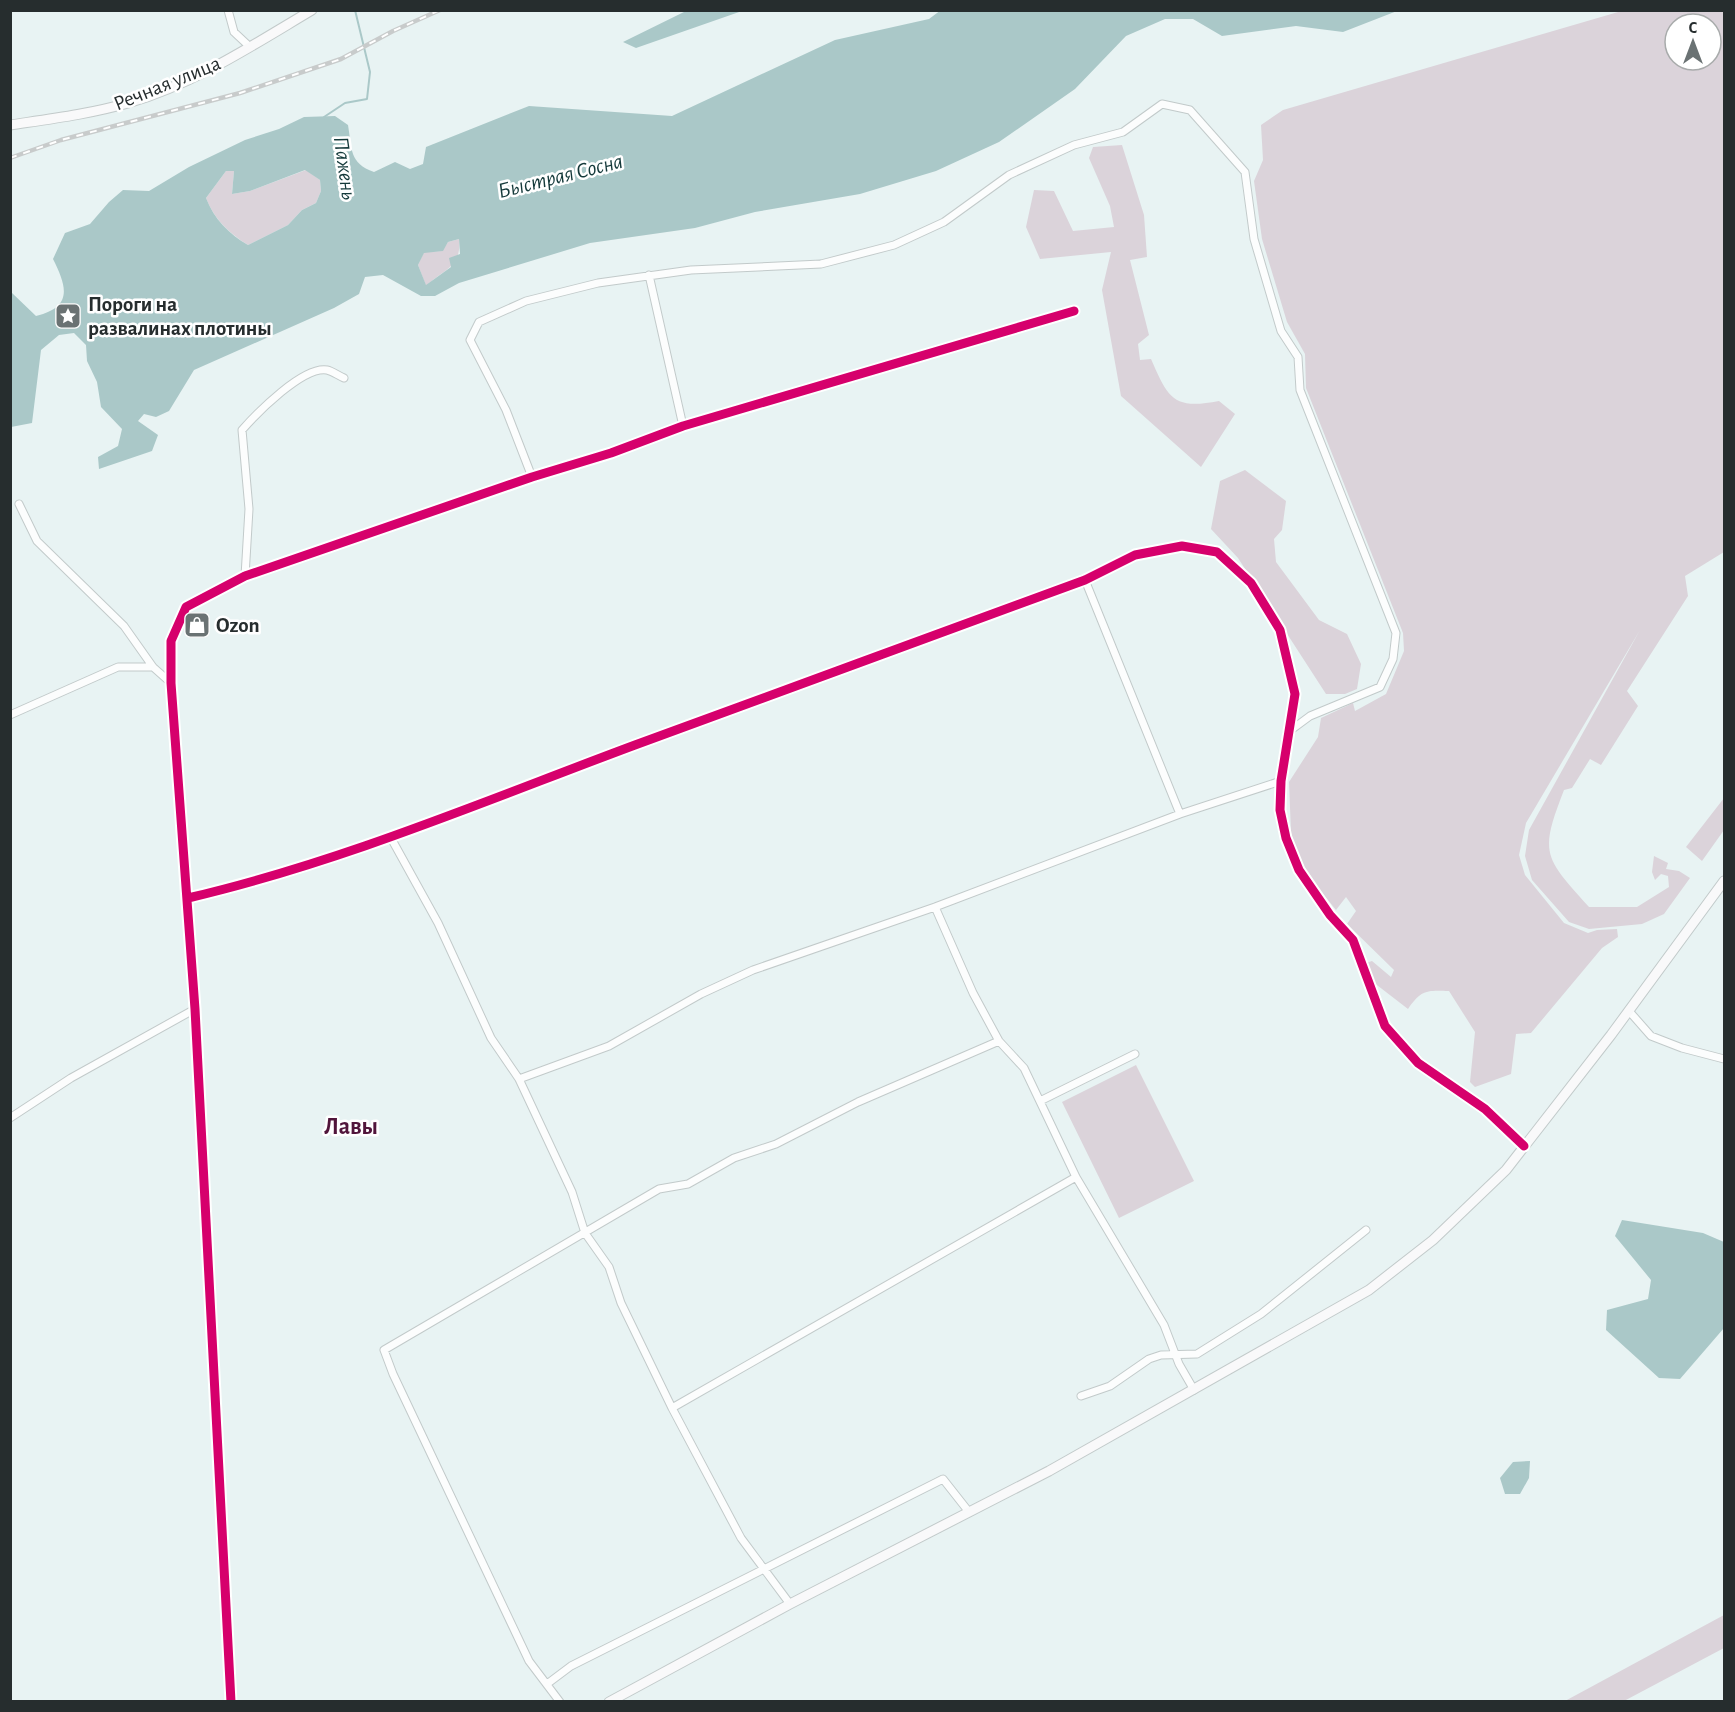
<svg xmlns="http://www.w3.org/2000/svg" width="1735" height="1712" viewBox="0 0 1735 1712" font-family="'Alegreya Sans',sans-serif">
<rect width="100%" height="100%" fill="#e8f3f3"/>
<path fill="#dbd3da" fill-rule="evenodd" d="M1625,10L1723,11L1724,18V552L1685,576L1688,596L1627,691L1638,706L1601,765L1590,759L1572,788L1564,790C1539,854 1544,857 1589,907H1637L1669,887L1668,876L1661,874L1655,880L1652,872L1654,856L1668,863L1666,869L1679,871L1690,878L1664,914L1642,924L1589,929L1569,922L1532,880L1525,856L1529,830L1640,630L1526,823L1519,855L1525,875L1564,923L1588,933L1597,930L1617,929L1618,937L1602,948L1531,1033L1516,1034L1511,1074L1475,1087L1470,1082L1475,1032L1449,991C1426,990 1421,990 1408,1009L1373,982L1366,963L1372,961L1391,977L1394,970L1347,924L1356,911L1346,897L1336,910L1311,879L1294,847L1291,833L1289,782L1318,737L1321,718L1353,703L1355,711L1386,694L1404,651L1403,633L1306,388L1305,354L1287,322L1262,239L1254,181L1263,160L1261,125L1283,110ZM1675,24H1711V60H1675Z
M1122,145L1144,215L1147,257L1130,260L1149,335L1138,344L1140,360L1151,359C1168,398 1173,410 1219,401L1235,414L1201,467L1121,396L1102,290L1111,252L1040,259L1026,227L1034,190L1054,191L1073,231L1114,227L1110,206L1089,158L1093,147Z
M306,170L320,180L321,191L316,203L302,210L288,225L248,245C229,233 214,219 206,198L226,171H234L232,194L250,191Z
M459,239C462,267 444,269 426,286L418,265L424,252L442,251L448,242Z
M1245,470L1286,501L1282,530L1274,539L1276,562L1319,620L1347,634L1361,664L1357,689L1345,694H1326L1238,558L1211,529L1220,481Z
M1724,798V830L1702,861L1686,847Z
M1136,1065L1194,1181L1119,1218L1062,1102Z
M1724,1615V1648L1624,1701H1565Z"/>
<path fill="#aac8c8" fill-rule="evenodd" d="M688,10L742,11L636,48L623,42Z
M941,10L1397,11L1343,32L1296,26L1222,36L1193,19H1165L1126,36L1075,89L999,142L936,171L860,194L755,212L695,228L590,243L459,283L435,296H421L383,275L365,277L359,294L334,308L194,370L169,411L156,417L144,414L138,421L158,435L152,451L99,469L98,457L118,446L122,429L101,407L97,382L87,361L86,345L74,333L59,335L41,350L32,423L11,427V292L36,316C73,307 67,287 53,259L65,233L90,224L109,202L123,190L149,191L189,167L245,140L279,129L304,117L335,116L348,125C352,149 349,163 374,172L395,162L410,169L423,164L426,147L529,106L672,116L835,40L929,19ZM305,170L320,180L321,191L316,203L302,210L288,225L248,245C229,234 214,219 206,198L226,171H234L232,194L250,191ZM459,239L460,254L449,258L451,267L426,285L418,265L424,253L443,251L448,242Z
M1622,1220L1703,1233L1724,1242V1328L1680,1379L1659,1378L1606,1330L1607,1310L1648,1299L1651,1280L1615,1236Z
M1530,1461L1529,1478L1520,1494H1505L1500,1478L1513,1462Z"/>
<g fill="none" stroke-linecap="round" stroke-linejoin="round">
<path stroke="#aac8c8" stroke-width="2" d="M324,119V117L345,103L367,99L370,72L355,10"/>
<g stroke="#c2caca" stroke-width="9">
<path id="street" d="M228,10L234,32L250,47
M649,275L683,426
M532,477L506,410L470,340L479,322L526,301L598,283L691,270L821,264L894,245L944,222L1009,175L1074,145L1123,132L1162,104L1190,110L1245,172L1254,239L1281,331L1298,357L1300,390L1396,633L1393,659L1380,687L1310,716L1287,733
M19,504L37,541L124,626L153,667L171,683
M245,576L249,509L242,430C257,413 303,366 327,370C332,371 339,376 344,378
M1085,580L1180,814
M10,715L118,667H153
M391,838L438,923L491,1038L519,1079L572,1192L585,1233L609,1267L621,1303L672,1408L741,1538L790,1604
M188,898C342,862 487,800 635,745C785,689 935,636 1085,580L1135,555L1182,546L1217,552L1251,583L1280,630L1295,694L1281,781L1280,810L1286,838L1299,870L1330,915L1353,940L1385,1026L1418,1063L1485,1109L1524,1146
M935,907L973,993L999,1041L1024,1068L1076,1177L1164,1325L1179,1364L1194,1390
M1629,1011L1651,1036L1682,1048L1724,1059
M519,1079L609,1046L701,994L753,970L935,907L1180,814L1281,781
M1040,1101L1135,1054
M10,1118L71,1078L195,1009
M1081,1396L1110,1386L1149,1359L1161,1355L1197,1354L1261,1314L1366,1230
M672,1408L1076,1177
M547,1684L571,1666L943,1479L969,1512
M560,1702L529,1661L393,1374L384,1350L659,1189L688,1184L734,1158L776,1144L858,1102L999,1041"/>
</g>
<g stroke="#c2caca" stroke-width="11">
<path id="secondary" d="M10,125C50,119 90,114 128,103C194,84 253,45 312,10
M231,1702L195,1009L171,683V641L186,607L245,576L532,477L611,453L683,426L1074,311
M609,1702L790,1604L1049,1471L1369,1290L1433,1240L1506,1170L1611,1035L1724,881"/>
</g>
<use href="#street" stroke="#fcfdfd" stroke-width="7"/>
<use href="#secondary" stroke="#f9f9fa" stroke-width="9"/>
<g stroke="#c8cbcb" stroke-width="4.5">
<path id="rail" d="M10,158L61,140L240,93L341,59L393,31L440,10"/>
</g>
<use href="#rail" stroke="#fff" stroke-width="2" stroke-dasharray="7" stroke-linecap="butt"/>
<g stroke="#fff" stroke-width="13">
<path id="cycleway" d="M188,898C342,862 487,800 635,745C785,689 935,636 1085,580L1135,555L1182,546L1217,552L1251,583L1280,630L1295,694L1281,781L1280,810L1286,838L1299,870L1330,915L1353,940L1385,1026L1418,1063L1485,1109L1524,1146
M231,1702L195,1009L171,683V641L186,607L245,576L532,477L611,453L683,426L1074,311"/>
</g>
<use href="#cycleway" stroke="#d6006c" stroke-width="9"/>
</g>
<defs>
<g id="sight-square" transform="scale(1.35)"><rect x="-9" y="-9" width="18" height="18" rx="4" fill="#6a7273" stroke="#fff"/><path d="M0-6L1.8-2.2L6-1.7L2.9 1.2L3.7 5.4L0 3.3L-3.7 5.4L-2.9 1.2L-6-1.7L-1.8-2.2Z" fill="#fff"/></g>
<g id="shop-square" transform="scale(1.35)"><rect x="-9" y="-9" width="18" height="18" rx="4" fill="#6a7273" stroke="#fff"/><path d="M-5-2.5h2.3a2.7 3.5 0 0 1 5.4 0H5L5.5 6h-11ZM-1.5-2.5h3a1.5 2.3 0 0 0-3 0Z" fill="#fff"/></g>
</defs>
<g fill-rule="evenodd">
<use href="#sight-square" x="68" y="316"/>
<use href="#shop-square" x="197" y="625"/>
</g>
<g text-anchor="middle" stroke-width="5" stroke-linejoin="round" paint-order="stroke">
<g font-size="21" fill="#262d2e" stroke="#fff">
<text transform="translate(167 83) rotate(-22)" y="7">Речная улица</text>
</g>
<g font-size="21" font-weight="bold" fill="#262d2e" stroke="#fff" text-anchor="start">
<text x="88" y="311">Пороги на<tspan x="88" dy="24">развалинах плотины</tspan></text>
<text x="216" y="632">Ozon</text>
</g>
<g font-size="22" font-style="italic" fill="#14393a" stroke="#fff">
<text transform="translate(346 168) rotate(82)" y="8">Пажень</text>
<text transform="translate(560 175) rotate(-14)" y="8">Быстрая Сосна</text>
</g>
<g font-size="24" font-weight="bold" fill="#51153b" stroke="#fff">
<text x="351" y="1134">Лавы</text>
</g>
</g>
<rect width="1735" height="1712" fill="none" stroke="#262d2e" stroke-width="24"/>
<g transform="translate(1693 42)"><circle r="28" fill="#ffffff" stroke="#a8abab" stroke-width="1.5"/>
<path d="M0-4.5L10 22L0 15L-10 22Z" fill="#6a7273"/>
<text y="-9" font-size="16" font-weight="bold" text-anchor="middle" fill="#262d2e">С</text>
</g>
</svg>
